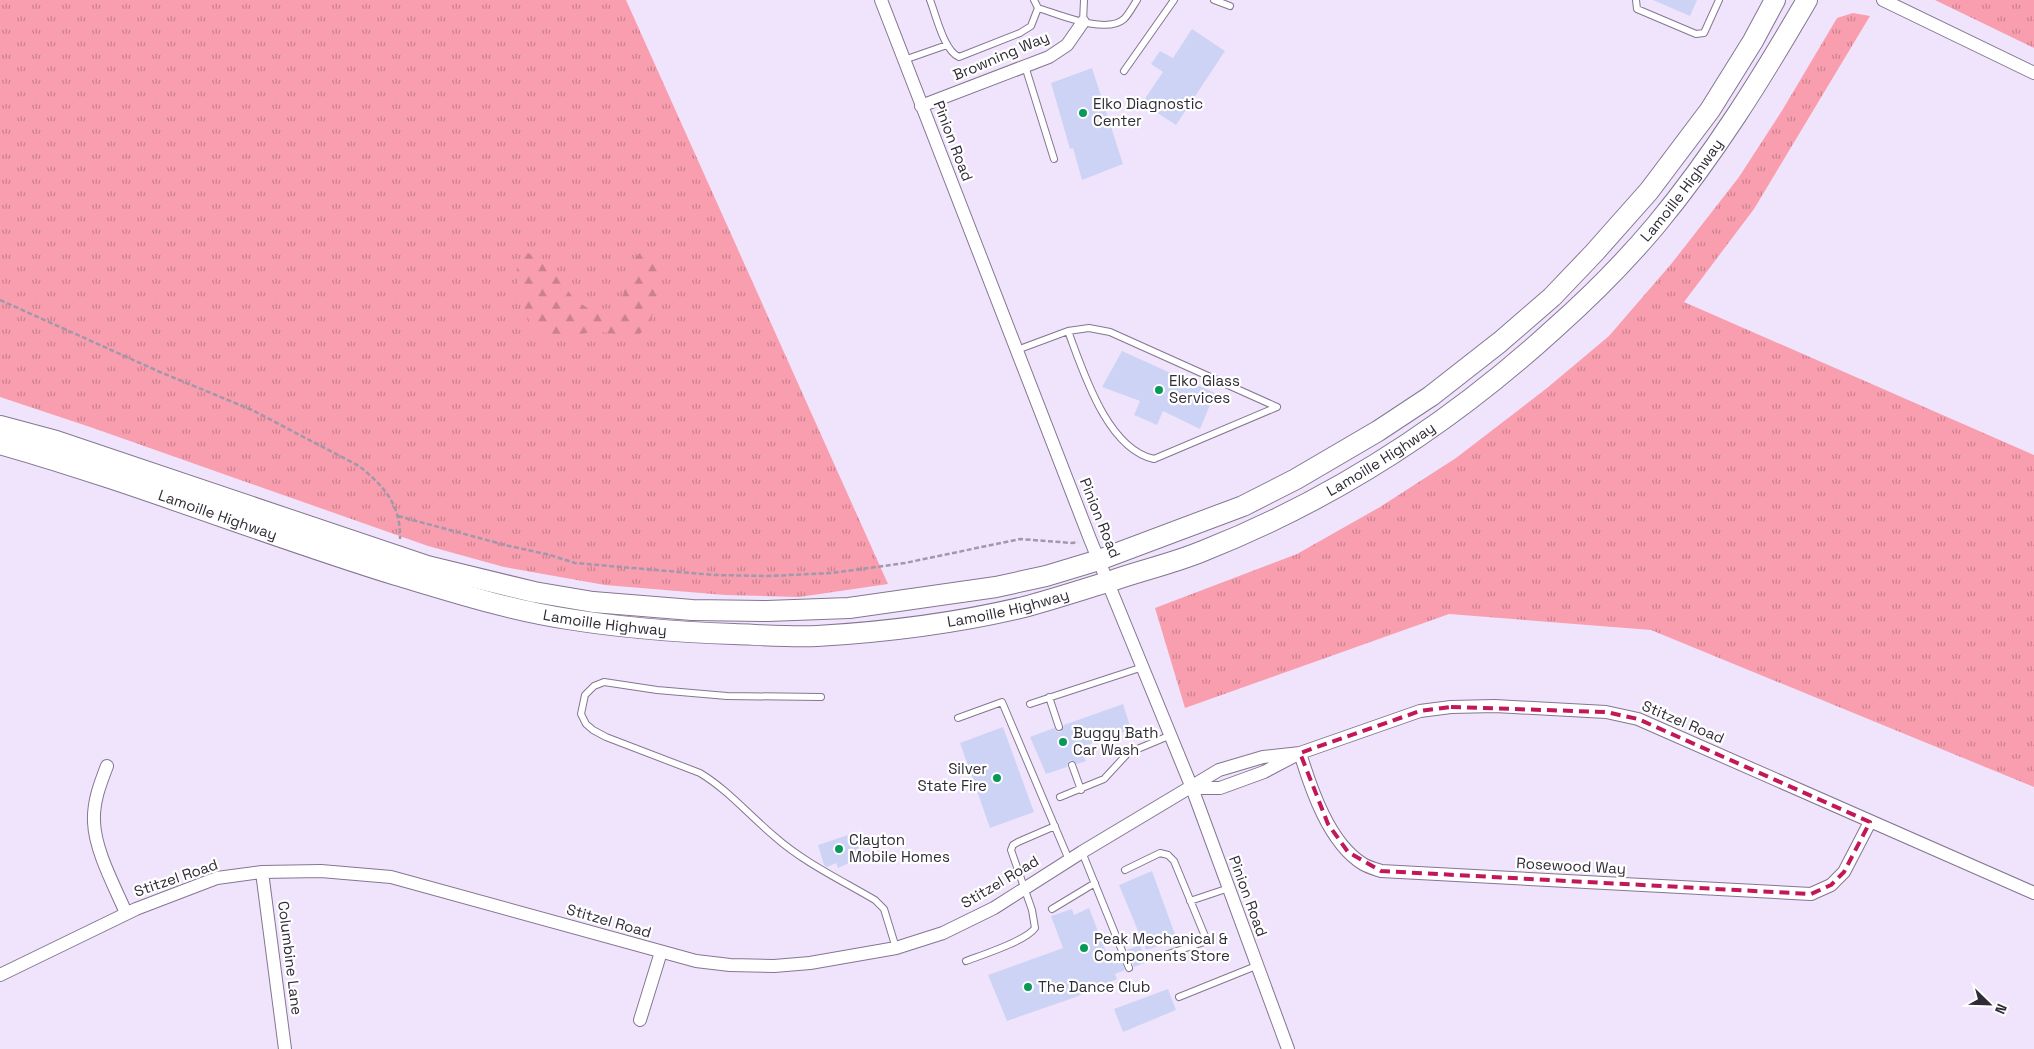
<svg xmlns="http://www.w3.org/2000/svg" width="2034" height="1049" viewBox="0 0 2034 1049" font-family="'Space Grotesk',sans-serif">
<defs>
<pattern id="grass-tufts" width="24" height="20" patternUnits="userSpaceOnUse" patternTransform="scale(1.25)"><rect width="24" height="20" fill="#f99eae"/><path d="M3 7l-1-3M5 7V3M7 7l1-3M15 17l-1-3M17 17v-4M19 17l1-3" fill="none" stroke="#ca818e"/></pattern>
<pattern id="forest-firs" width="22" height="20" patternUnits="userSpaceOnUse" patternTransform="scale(1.25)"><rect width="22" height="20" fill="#f99eae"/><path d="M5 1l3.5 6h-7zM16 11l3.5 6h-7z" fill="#ca818e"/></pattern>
</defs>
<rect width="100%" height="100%" fill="#f0e4fd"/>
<path fill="url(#grass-tufts)" d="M0,0H626L888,584L799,597L725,595L605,585L504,567L428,546L93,428L0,397Z
M1935,0H2034V48Z
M1853,13L1870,16L1754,209L1684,302L2034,455V787L1651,630L1449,614L1185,708L1155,608L1297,554L1380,507L1456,458L1547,388L1609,336L1672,263L1739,177L1783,109L1837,18Z"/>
<path fill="url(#forest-firs)" d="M647,249L659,257C660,266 661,275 661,283C660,297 650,332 635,336C624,338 606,330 593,332C578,333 561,344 545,338C527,332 507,271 522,256C523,254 526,254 528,253L542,260L548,265L575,300L594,312L610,317C631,302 621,259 647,249Z"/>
<path fill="#cdd3f4" d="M1653,0H1697L1690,16Z
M1192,29L1225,51L1176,125L1142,103L1163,72L1151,64L1160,51L1173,58Z
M1092,68L1123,164L1082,180L1073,148L1070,149L1051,83Z
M1122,351L1215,393L1200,429L1163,411L1157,425L1134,415L1140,401L1102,387Z
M1123,704L1131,729L1079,748L1086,761L1077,764L1071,760L1068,762L1067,767L1046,774L1030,737L1054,728L1058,732H1061L1064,725Z
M1003,727L1034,812L990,828L960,743Z
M854,833L861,854L852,856L854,861L838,868L836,863L827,867L824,865L818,845Z
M1152,871L1177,940L1146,950L1119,885Z
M1089,908L1108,957L1118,953L1125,970L1115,974L1117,979L1076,997L1007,1021L988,975L1063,948L1051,916L1072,909L1074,915Z
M1140,945L1147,962L1134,967L1127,950Z
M1168,989L1176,1010L1123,1032L1114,1009Z"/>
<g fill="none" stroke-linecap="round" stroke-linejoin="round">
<g stroke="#847691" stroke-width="8">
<path id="service" d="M930,0C936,15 944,51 959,57L1020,33L1031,26L1038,8
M1034,0L1038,8C1058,14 1106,35 1124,19C1129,14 1133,6 1137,0
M1214,0L1230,6
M1636,0L1637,9L1696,34L1704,33L1719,0
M1083,22L1084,0
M904,60L947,45
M1025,66L1054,159
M1124,71L1174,0
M1017,350L1068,331L1089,328L1110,332L1277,407L1154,459C1107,449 1083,371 1068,331
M821,697L727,696L657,690L604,682L594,686L585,695L581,714L586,724L593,730L606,737L700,773C728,790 749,815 774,836C803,862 841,880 875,900L884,909L896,948
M1049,697L1059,727
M1030,704L1143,667
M958,718L1002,702L1069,860
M1072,765L1081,790
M1060,797L1104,779L1128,753L1171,735
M1082,852L1129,968
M1125,870L1160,853L1168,855L1174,861L1207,941L1162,956
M1190,901L1229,888
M1052,909L1095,883
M966,961C982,955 1026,941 1035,928L1032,910L1011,850L1013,845L1018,842L1055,826
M1179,997L1256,966"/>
</g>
<g stroke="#847691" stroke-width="14">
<path id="minor" d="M881,0L1090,539L1192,788L1288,1049
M1883,0L2034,73
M921,106L1049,57L1067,45L1083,22
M1300,753C1311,789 1329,843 1363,864C1368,867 1375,869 1381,871L1811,894L1831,885L1844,872L1870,822
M107,766C100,784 93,802 94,822C95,851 115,887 126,913
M1192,788H1220L1264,772L1300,753L1420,711L1451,707L1495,706L1606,712L1638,719L2034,893
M262,872L285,1049
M0,975L136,909L217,878L262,872L321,871L391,877L696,961L730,965L774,966L810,963L896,948L943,933L994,908L1082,852L1219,770L1263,757L1300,753
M640,1020L661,952"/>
</g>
<g stroke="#847691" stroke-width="22">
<g id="primary">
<path d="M0,426L56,441L427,566L534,592L593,602L692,610L767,611L849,608L996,587L1046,576L1099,560L1243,506L1296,479L1378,431L1431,396L1500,342L1552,297L1594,253L1649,191L1710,110L1753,41L1775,0"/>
<path id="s1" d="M0,444C134,482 263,534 396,575C453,592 509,610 568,619C623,628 678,632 734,634C762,635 790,637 817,636C886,632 957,623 1024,607C1054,599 1084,589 1114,580C1143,570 1174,563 1203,551C1332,500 1451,423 1554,329C1590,297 1625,262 1656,225C1714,155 1761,79 1807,0"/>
</g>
</g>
<path stroke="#a198ab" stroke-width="2.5" stroke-dasharray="5 2.5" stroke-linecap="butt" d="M0,300L160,372L252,410L359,466C384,486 401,505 400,539
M398,516L505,545L550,555L575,563L714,575L768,576L832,573L905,563L1020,539L1072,543L1078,542"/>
<use href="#service" stroke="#fff" stroke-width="6"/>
<use href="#minor" stroke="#fff" stroke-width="12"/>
<use href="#primary" stroke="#fff" stroke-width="20"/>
</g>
<path fill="none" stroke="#c2185b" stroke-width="4" stroke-dasharray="10 6" stroke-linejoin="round" d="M1451,707L1606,712L1638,719L1870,822L1844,872L1831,885L1811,894L1381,871L1348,852L1328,824L1300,753L1420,711Z"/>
<g fill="#08995a" stroke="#fff" stroke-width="2">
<circle cx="1083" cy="113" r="5"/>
<circle cx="1159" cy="390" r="5"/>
<circle cx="1063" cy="742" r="5"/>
<circle cx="997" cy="778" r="5"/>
<circle cx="839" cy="849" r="5"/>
<circle cx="1084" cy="948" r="5"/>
<circle cx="1028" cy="987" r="5"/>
</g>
<g text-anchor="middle" stroke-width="4.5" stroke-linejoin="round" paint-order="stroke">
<g font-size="15" fill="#302b36" stroke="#fff">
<text transform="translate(1001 56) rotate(-23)" y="5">Browning Way</text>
<text transform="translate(953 141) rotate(69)" y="5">Pinion Road</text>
<text dy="5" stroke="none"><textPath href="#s1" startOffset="1848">Lamoille Highway</textPath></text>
<text dy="5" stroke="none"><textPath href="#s1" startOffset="1442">Lamoille Highway</textPath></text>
<text dy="5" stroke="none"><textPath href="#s1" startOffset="229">Lamoille Highway</textPath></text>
<text transform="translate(1100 518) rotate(68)" y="5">Pinion Road</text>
<text dy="5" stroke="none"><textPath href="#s1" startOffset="1038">Lamoille Highway</textPath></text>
<text dy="5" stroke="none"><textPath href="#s1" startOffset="632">Lamoille Highway</textPath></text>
<text transform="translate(1683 722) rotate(23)" y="5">Stitzel Road</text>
<text transform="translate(1571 866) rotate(3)" y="5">Rosewood Way</text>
<text transform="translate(176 878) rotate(-19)" y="5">Stitzel Road</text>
<text transform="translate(1000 882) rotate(-31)" y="5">Stitzel Road</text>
<text transform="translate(1248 896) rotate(70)" y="5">Pinion Road</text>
<text transform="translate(609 921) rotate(16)" y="5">Stitzel Road</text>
<text transform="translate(290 958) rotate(83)" y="5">Columbine Lane</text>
</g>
<g font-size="15" fill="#302b36" stroke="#fff" text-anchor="start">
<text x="1093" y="109">Elko Diagnostic<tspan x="1093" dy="17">Center</tspan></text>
<text x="1169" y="386">Elko Glass<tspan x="1169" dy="17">Services</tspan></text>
<text x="1073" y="738">Buggy Bath<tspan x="1073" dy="17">Car Wash</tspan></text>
<text x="987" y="774" text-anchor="end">Silver<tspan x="987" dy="17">State Fire</tspan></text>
<text x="849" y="845">Clayton<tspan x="849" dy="17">Mobile Homes</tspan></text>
<text x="1094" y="944">Peak Mechanical &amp;<tspan x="1094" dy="17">Components Store</tspan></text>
<text x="1038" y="992">The Dance Club</text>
</g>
</g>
<g transform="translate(1989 1004) rotate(113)" stroke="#ffffff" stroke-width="4" paint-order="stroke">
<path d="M0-4L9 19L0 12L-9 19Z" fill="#302b36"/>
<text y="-8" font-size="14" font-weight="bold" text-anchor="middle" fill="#302b36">N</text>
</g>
</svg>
